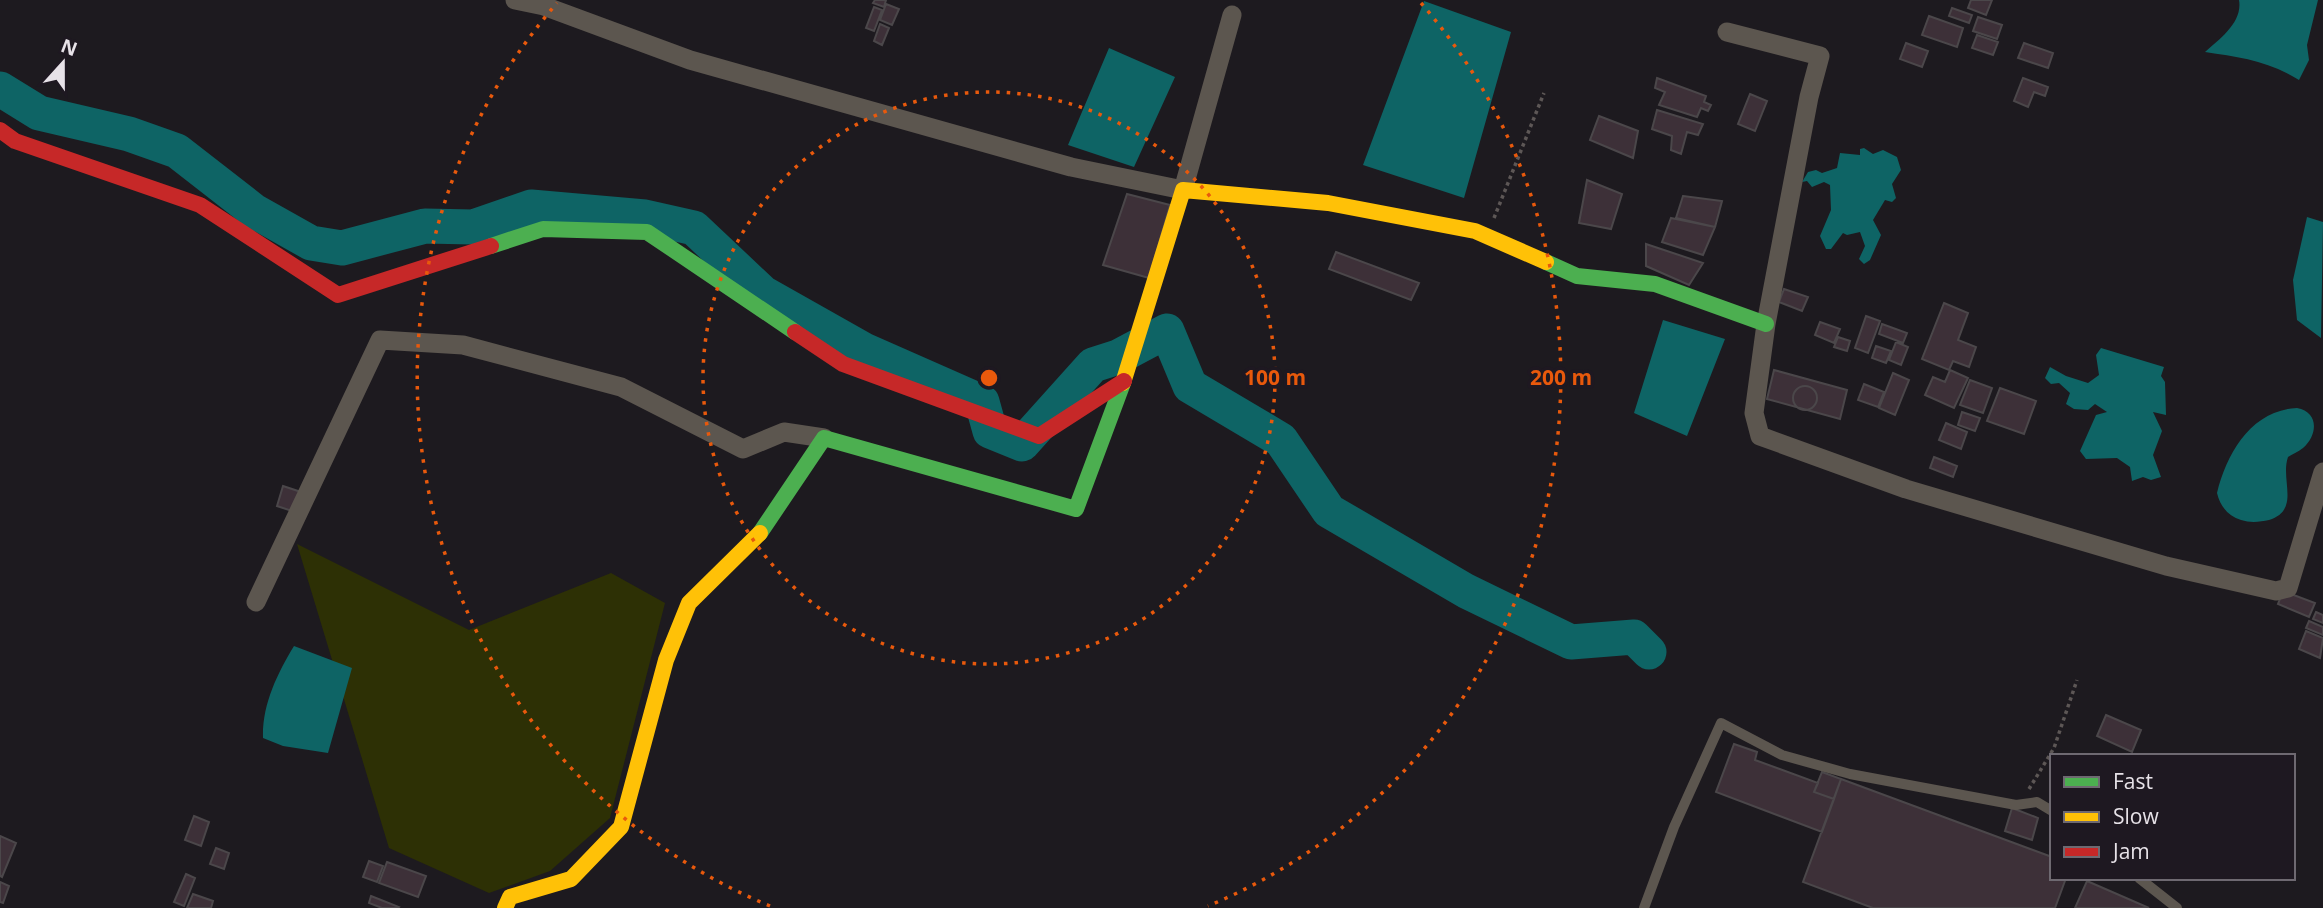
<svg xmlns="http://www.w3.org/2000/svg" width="2323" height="908" viewBox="0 0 2323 908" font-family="'Open Sans',sans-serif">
<rect width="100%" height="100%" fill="#1d1a1f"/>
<path fill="#2d3005" d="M297,544L469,630L611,573L665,603L610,818L550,871L489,893L389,848Z"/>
<path fill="#0e6465" d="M2239,0H2318L2307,45L2309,60L2299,80C2269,61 2239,57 2205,52C2220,39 2243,22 2239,0Z
M1424,1L1511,32L1464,198L1363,165Z
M1109,48L1175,77L1134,167L1068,145Z
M1864,148L1873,154L1883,150L1897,157L1901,170L1892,184L1896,198L1892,202L1885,200L1873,220L1881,235L1870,260L1864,264L1859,259L1865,246L1860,232L1847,235L1843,233L1831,249H1826L1820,236L1831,210L1830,185L1824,182L1812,187L1807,181L1802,182L1808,172L1816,170L1822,173L1837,168L1840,153L1860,155V149Z
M2307,217L2323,222L2321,338L2297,320L2293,280Z
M1663,320L1725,339L1687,436L1634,413Z
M2101,348L2164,367L2161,376L2165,382L2166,415L2153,412L2162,431L2153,455L2161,477L2151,480L2143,477L2132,481L2130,467L2117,458L2086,459L2080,451L2096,415L2107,412L2095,404L2088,410L2074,409L2066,404L2070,393L2059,383L2051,384L2045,378L2050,367L2066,376L2088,383L2099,375L2096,355Z
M2297,408C2319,412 2318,435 2303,448C2298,452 2292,454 2288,457C2280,480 2301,510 2269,520C2260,522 2250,523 2241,520C2228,516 2220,506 2217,493C2227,452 2252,410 2297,408Z
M294,646L352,668L328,753L283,746L263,738C262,705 277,674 294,646Z"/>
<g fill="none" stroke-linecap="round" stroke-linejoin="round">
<path stroke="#0e6465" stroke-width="35" d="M0,89L39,113L129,134L177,151L254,211L311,243L342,248L425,226L473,227L531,207L645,217L694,228L763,293L864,350L982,402L990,431L1022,444L1093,365L1118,357L1167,331L1190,386L1281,440L1329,511L1466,591L1571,642L1634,637L1649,652"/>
</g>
<path fill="#3d3038" stroke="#4b474a" stroke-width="2" d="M875,0H886L884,7L873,3Z
M1971,0H1992L1986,15L1968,8Z
M886,4L899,9L892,25L880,20Z
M874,7L882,10L874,31L866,28Z
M1952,8L1972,15L1969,23L1949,16Z
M1929,16L1963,28L1957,47L1922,35Z
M1978,17L2002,25L1997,39L1973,31Z
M880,24L889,28L882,45L874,41Z
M1977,35L1998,42L1993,55L1972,48Z
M1906,43L1928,51L1922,67L1900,59Z
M2024,43L2053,53L2048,68L2018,58Z
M1657,78L1706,96L1704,102L1711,105L1708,111L1701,108L1697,117L1659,105L1665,92L1655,88Z
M2023,78L2048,87L2045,96L2034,92L2028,107L2014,101Z
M1750,94L1767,101L1755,131L1738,124Z
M1657,110L1703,124L1698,135L1687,132L1681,154L1671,150L1672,136L1652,129Z
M1599,116L1638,131L1633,158L1590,140Z
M1587,180L1622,194L1611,229L1579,223Z
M1127,194L1170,205L1149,278L1103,265Z
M1683,196L1722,201L1715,227L1676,218Z
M1671,218L1715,227L1703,255L1662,242Z
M1646,244L1703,263L1689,285L1646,266Z
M1336,252L1419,283L1411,300L1329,269Z
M1784,289L1808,297L1802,311L1779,302Z
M1944,303L1968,313L1958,340L1976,347L1969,367L1953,361L1949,370L1922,359Z
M1866,316L1880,321L1868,353L1855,348Z
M1820,322L1840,329L1834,343L1815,335Z
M1882,324L1907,333L1903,343L1879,334Z
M1838,337L1850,341L1847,351L1834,347Z
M1896,342L1908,347L1901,365L1889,360Z
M1876,346L1891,351L1886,363L1872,358Z
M1774,370L1847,390L1840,419L1767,399Z
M1950,370L1968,378L1954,408L1925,395L1933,377L1945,382Z
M1893,373L1909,380L1895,415L1879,408Z
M1970,380L1992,388L1983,413L1960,405Z
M1864,384L1884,392L1878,407L1858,400Z
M1793 398a12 12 0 1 1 24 0a12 12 0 1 1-24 0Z
M2000,388L2036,401L2024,434L1987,421Z
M1962,412L1980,418L1975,431L1958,425Z
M1946,423L1967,432L1961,449L1939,440Z
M1934,457L1957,466L1953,477L1930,468Z
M283,486L301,492L295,512L277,506Z
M2283,591L2315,603L2309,617L2278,604Z
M2316,612L2323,615V623L2313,619Z
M2309,621L2323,627V635L2306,628Z
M2306,631L2323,638L2320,658L2299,649Z
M2106,715L2141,730L2132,752L2097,736Z
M1734,744L1757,752L1755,760L1818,783L1814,792L1834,799L1822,832L1716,792Z
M1822,772L1841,779L1834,799L1814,792Z
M1841,779L2052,857V878H2066L2055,908H1873L1803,882Z
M2012,808L2038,818L2032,840L2005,831Z
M194,816L209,822L201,846L185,840Z
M0,836L16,843L2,877L0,876Z
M216,848L229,853L224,869L210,864Z
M369,861L383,866L377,882L363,877Z
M387,862L426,876L418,897L379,883Z
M186,874L195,878L184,906L174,902Z
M2087,881L2149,908H2075Z
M0,882L9,886L3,903L0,902Z
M193,894L213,901L211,908H187Z
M371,896L399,907L398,908H382L369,903Z"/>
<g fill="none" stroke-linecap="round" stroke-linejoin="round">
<path stroke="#5d5756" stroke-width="3.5" stroke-dasharray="3.5 3.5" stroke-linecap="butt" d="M1494,218L1544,93
M2029,789L2054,748L2077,680"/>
<path stroke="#5c564f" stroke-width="10" d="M2139,878L2177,908
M1644,908L1674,827L1721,723L1782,755L1850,774L2016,805L2037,802L2052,811"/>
<path stroke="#5c564f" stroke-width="19" d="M515,0L544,6L690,60L1071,167L1183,190L1232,15
M1727,32L1820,56L1809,97L1766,324L1754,413L1760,436L1906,489L2166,566L2276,591L2288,588L2323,472
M256,602L380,340L463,345L621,387L743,449L784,432L824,438"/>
<path stroke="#4caf50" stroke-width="16" d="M491,246L543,229L647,232L795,332
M1546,262L1577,276L1655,284L1766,324
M760,533L824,438L1076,509L1123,383"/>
<path stroke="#ffc107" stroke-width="16" d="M1123,383L1183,190L1328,203L1475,231L1546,262
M505,908L510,897L571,879L621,827L666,660L689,603L760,533"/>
<path stroke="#c62828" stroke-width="16" d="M0,130L15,141L200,205L338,295L491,246
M795,332L843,364L1039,436L1124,381"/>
</g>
<g fill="none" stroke="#e8590c" stroke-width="3.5" stroke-dasharray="3.5 7">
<circle cx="989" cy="378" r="286"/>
<path d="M770 906A572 572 0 0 1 557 3M1421 3A572 572 0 0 1 1208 906"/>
</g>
<circle cx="989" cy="378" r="10" fill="#e8590c" stroke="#1e1821" stroke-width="3.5"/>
<g font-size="21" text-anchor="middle" font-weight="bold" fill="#e8590c" stroke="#1e1821" stroke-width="7" stroke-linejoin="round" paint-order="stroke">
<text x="1275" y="385">100 m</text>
<text x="1561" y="385">200 m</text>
</g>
<rect x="2050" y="754" width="245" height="126" fill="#1e1821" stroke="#6e6971" stroke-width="2"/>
<rect x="2064" y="777" width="35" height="10" fill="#4caf50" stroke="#6e6971" stroke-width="2"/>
<text x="2113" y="789" font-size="21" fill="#e7e2e8">Fast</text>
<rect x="2064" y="812" width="35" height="10" fill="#ffc107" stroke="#6e6971" stroke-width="2"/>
<text x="2113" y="824" font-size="21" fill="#e7e2e8">Slow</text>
<rect x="2064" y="847" width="35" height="10" fill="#c62828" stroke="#6e6971" stroke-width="2"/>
<text x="2113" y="859" font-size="21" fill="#e7e2e8">Jam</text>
<g transform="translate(63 63) rotate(21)" stroke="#1e1821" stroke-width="5" paint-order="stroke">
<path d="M0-5L12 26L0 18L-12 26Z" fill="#e7e2e8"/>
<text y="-10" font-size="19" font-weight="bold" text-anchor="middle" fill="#e7e2e8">N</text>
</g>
</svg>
